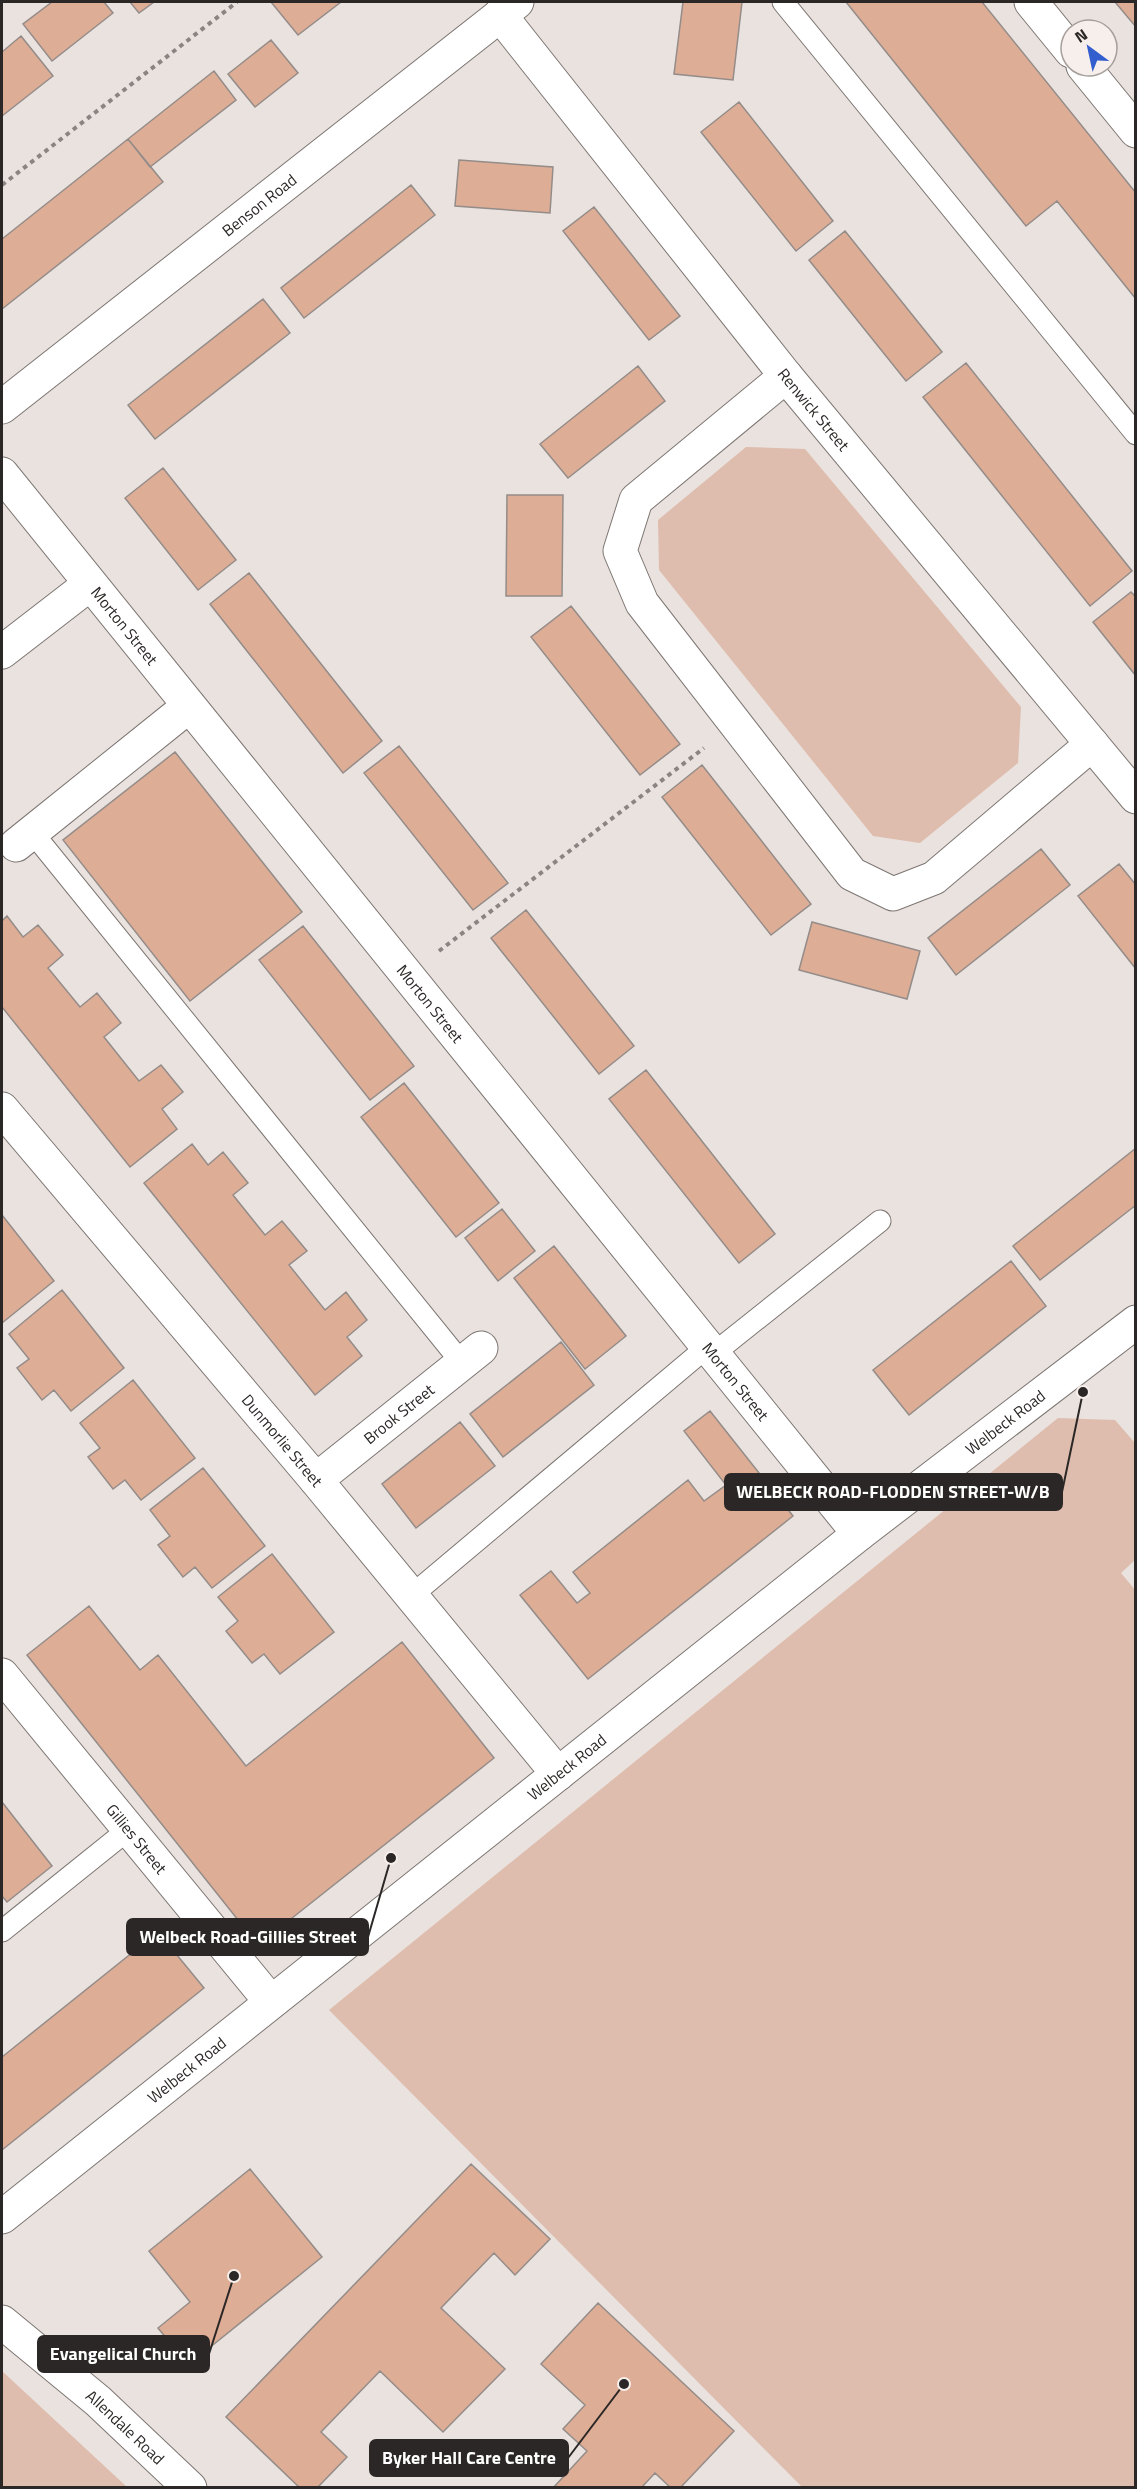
<svg xmlns="http://www.w3.org/2000/svg" width="1137" height="2489" viewBox="0 0 1137 2489" font-family="'Titillium Web',sans-serif">
<rect width="100%" height="100%" fill="#eae2de"/>
<path fill="#debdae" d="M746,447L805,449L1021,707L1018,763L920,843L873,836L659,570L658,520Z
M1058,1418L1115,1420L1135,1443V1560L1121,1573L1136,1591L1135,2487H802L329,2010Z
M2,2371L127,2487H2Z"/>
<path fill="#dead96" stroke="#948c89" stroke-width="1.5" d="M52,2H104L113,13L52,61L23,24Z
M130,2H154L139,13Z
M271,2H341L298,35Z
M683,2H742L733,80L674,74Z
M846,2H982L1136,193V299L1057,201L1026,226Z
M1115,2H1136V27Z
M21,36L53,76L2,116V52Z
M271,40L298,73L255,107L228,74Z
M214,71L236,100L150,167L128,139Z
M739,102L833,221L796,251L701,132Z
M128,139L163,182L2,309V239Z
M459,160L553,167L550,213L455,206Z
M411,185L435,215L304,318L281,288Z
M594,207L680,316L649,340L563,231Z
M845,231L942,352L906,381L809,260Z
M263,299L290,333L155,439L128,405Z
M966,363L1132,571L1090,606L923,397Z
M638,366L665,401L568,478L540,444Z
M163,468L236,560L198,590L125,498Z
M507,495H563L562,596H506Z
M249,573L382,741L343,773L210,604Z
M1131,592L1136,597V676L1093,622Z
M571,606L680,744L640,775L531,637Z
M399,746L508,883L473,910L364,773Z
M175,752L302,912L190,1001L63,840Z
M702,765L811,904L771,935L662,797Z
M1041,849L1070,885L956,975L928,938Z
M1119,864L1136,885V969L1078,896Z
M526,910L634,1046L599,1074L491,938Z
M7,916L23,937L38,925L63,955L48,968L80,1007L97,993L121,1023L104,1037L139,1081L161,1065L183,1092L162,1109L177,1129L130,1167L2,1007V921Z
M812,922L920,951L907,999L799,970Z
M303,926L414,1066L370,1100L259,960Z
M646,1070L775,1234L739,1263L609,1099Z
M404,1083L499,1203L456,1237L361,1117Z
M192,1144L208,1165L223,1152L248,1183L233,1195L265,1235L282,1221L307,1251L289,1265L325,1310L346,1292L367,1320L347,1337L362,1356L315,1395L144,1183Z
M1136,1148V1205L1040,1280L1013,1246Z
M502,1209L535,1251L498,1281L465,1238Z
M2,1215L54,1281L2,1323Z
M554,1246L626,1336L585,1369L514,1278Z
M1011,1261L1046,1306L909,1415L873,1370Z
M62,1290L124,1368L71,1411L54,1390L42,1400L17,1368L29,1359L9,1334Z
M561,1342L594,1385L503,1457L470,1414Z
M133,1380L195,1458L141,1500L125,1480L113,1489L88,1457L100,1448L80,1423Z
M710,1411L793,1516L588,1679L520,1595L551,1571L577,1603L590,1593L573,1572L688,1480L704,1501L726,1485L684,1431Z
M460,1422L495,1466L416,1528L382,1484Z
M203,1468L265,1546L212,1588L195,1567L183,1577L158,1545L170,1536L150,1510Z
M272,1554L334,1632L280,1674L264,1654L252,1663L226,1631L238,1621L218,1597Z
M89,1606L140,1670L158,1655L246,1766L402,1642L494,1758L258,1945L27,1655Z
M2,1802L52,1866L7,1902L2,1896Z
M158,1932L204,1988L2,2150V2057Z
M471,2164L550,2239L515,2275L494,2253L441,2308L505,2369L443,2432L380,2371L321,2432L347,2457L317,2488H300L226,2417Z
M250,2169L322,2257L188,2365L158,2328L190,2302L149,2251Z
M598,2303L734,2431L680,2488H671L655,2473L641,2488H553L587,2451L563,2429L585,2405L541,2364Z"/>
<g fill="none" stroke-linecap="round" stroke-linejoin="round">
<g stroke="#7d7673" stroke-width="23">
<path id="service" d="M783,2L1136,434
M32,832L462,1363
M713,1354L880,1221
M411,1596L707,1347
M2,1931L129,1829"/>
</g>
<g stroke="#7d7673" stroke-width="35">
<g id="minor">
<path d="M1031,2L1071,51"/>
<path id="s1" d="M500,15L786,376L1136,797"/>
<path d="M1083,66L1136,131"/>
<path d="M786,376L636,500L620,551L642,603L852,874L893,894L934,878L1092,744"/>
<path id="s2" d="M2,407L517,2"/>
<path id="s3" d="M2,474L859,1534"/>
<path d="M2,652L90,584"/>
<path d="M16,845L189,706"/>
<path id="s4" d="M2,1109L316,1480L558,1774"/>
<path id="s5" d="M316,1480L481,1348"/>
<path id="s6" d="M2,1675L271,2002"/>
</g>
</g>
<g stroke="#7d7673" stroke-width="35">
<g id="secondary">
<path id="s7" d="M2,2217L859,1534L1136,1322"/>
<path id="s8" d="M2,2322L98,2401L190,2488"/>
</g>
</g>
<path stroke="#8a8582" stroke-width="4" stroke-dasharray="4.5 4.5" stroke-linecap="butt" d="M2,185L237,2
M439,951L704,748"/>
<use href="#service" stroke="#fff" stroke-width="21"/>
<use href="#minor" stroke="#fff" stroke-width="33"/>
<use href="#secondary" stroke="#fff" stroke-width="33"/>
</g>
<g text-anchor="middle" stroke-width="4.5" stroke-linejoin="round" paint-order="stroke">
<g font-size="16" fill="#2a2726" stroke="#f7efeb">
<text dy="6" stroke="none"><textPath href="#s2" startOffset="327">Benson Road</textPath></text>
<text dy="6" stroke="none"><textPath href="#s1" startOffset="504">Renwick Street</textPath></text>
<text dy="6" stroke="none"><textPath href="#s3" startOffset="195">Morton Street</textPath></text>
<text dy="6" stroke="none"><textPath href="#s3" startOffset="681">Morton Street</textPath></text>
<text dy="6" stroke="none"><textPath href="#s3" startOffset="1167">Morton Street</textPath></text>
<text dy="6" stroke="none"><textPath href="#s5" startOffset="106">Brook Street</textPath></text>
<text dy="6" stroke="none"><textPath href="#s7" startOffset="1280">Welbeck Road</textPath></text>
<text dy="6" stroke="none"><textPath href="#s4" startOffset="434">Dunmorlie Street</textPath></text>
<text dy="6" stroke="none"><textPath href="#s7" startOffset="722">Welbeck Road</textPath></text>
<text dy="6" stroke="none"><textPath href="#s6" startOffset="212">Gillies Street</textPath></text>
<text dy="6" stroke="none"><textPath href="#s7" startOffset="236">Welbeck Road</textPath></text>
<text dy="6" stroke="none"><textPath href="#s8" startOffset="162">Allendale Road</textPath></text>
</g>
</g>
<path fill="none" stroke="#2a2726" stroke-width="2" d="M1083 1392L1062 1492M391 1858L368 1937M234 2276L209 2354M624 2384L568 2458"/>
<g fill="#2a2726" stroke="#f7efeb" stroke-width="2">
<circle cx="1083" cy="1392" r="6"/>
<circle cx="391" cy="1858" r="6"/>
<circle cx="234" cy="2276" r="6"/>
<circle cx="624" cy="2384" r="6"/>
</g>
<g fill="#2a2726" stroke="#2a2726" stroke-width="2">
<rect x="725" y="1474" width="337" height="36" rx="6"/>
<rect x="127" y="1919" width="241" height="36" rx="6"/>
<rect x="38" y="2336" width="171" height="36" rx="6"/>
<rect x="370" y="2440" width="198" height="36" rx="6"/>
</g>
<g font-size="18" text-anchor="middle" font-weight="bold" fill="#fff">
<text x="893" y="1498">WELBECK ROAD-FLODDEN STREET-W/B</text>
<text x="248" y="1943">Welbeck Road-Gillies Street</text>
<text x="123" y="2360">Evangelical Church</text>
<text x="469" y="2464">Byker Hall Care Centre</text>
</g>
<rect width="1137" height="2489" fill="none" stroke="#2a2726" stroke-width="6"/>
<g transform="translate(1089 48) rotate(327)"><circle r="28" fill="#f7efeb" stroke="#a59f9c" stroke-width="1.5"/>
<path d="M0-4.5L10 22L0 15L-10 22Z" fill="#335ece"/>
<text y="-9" font-size="16" font-weight="bold" text-anchor="middle" fill="#2a2726">N</text>
</g>
</svg>
